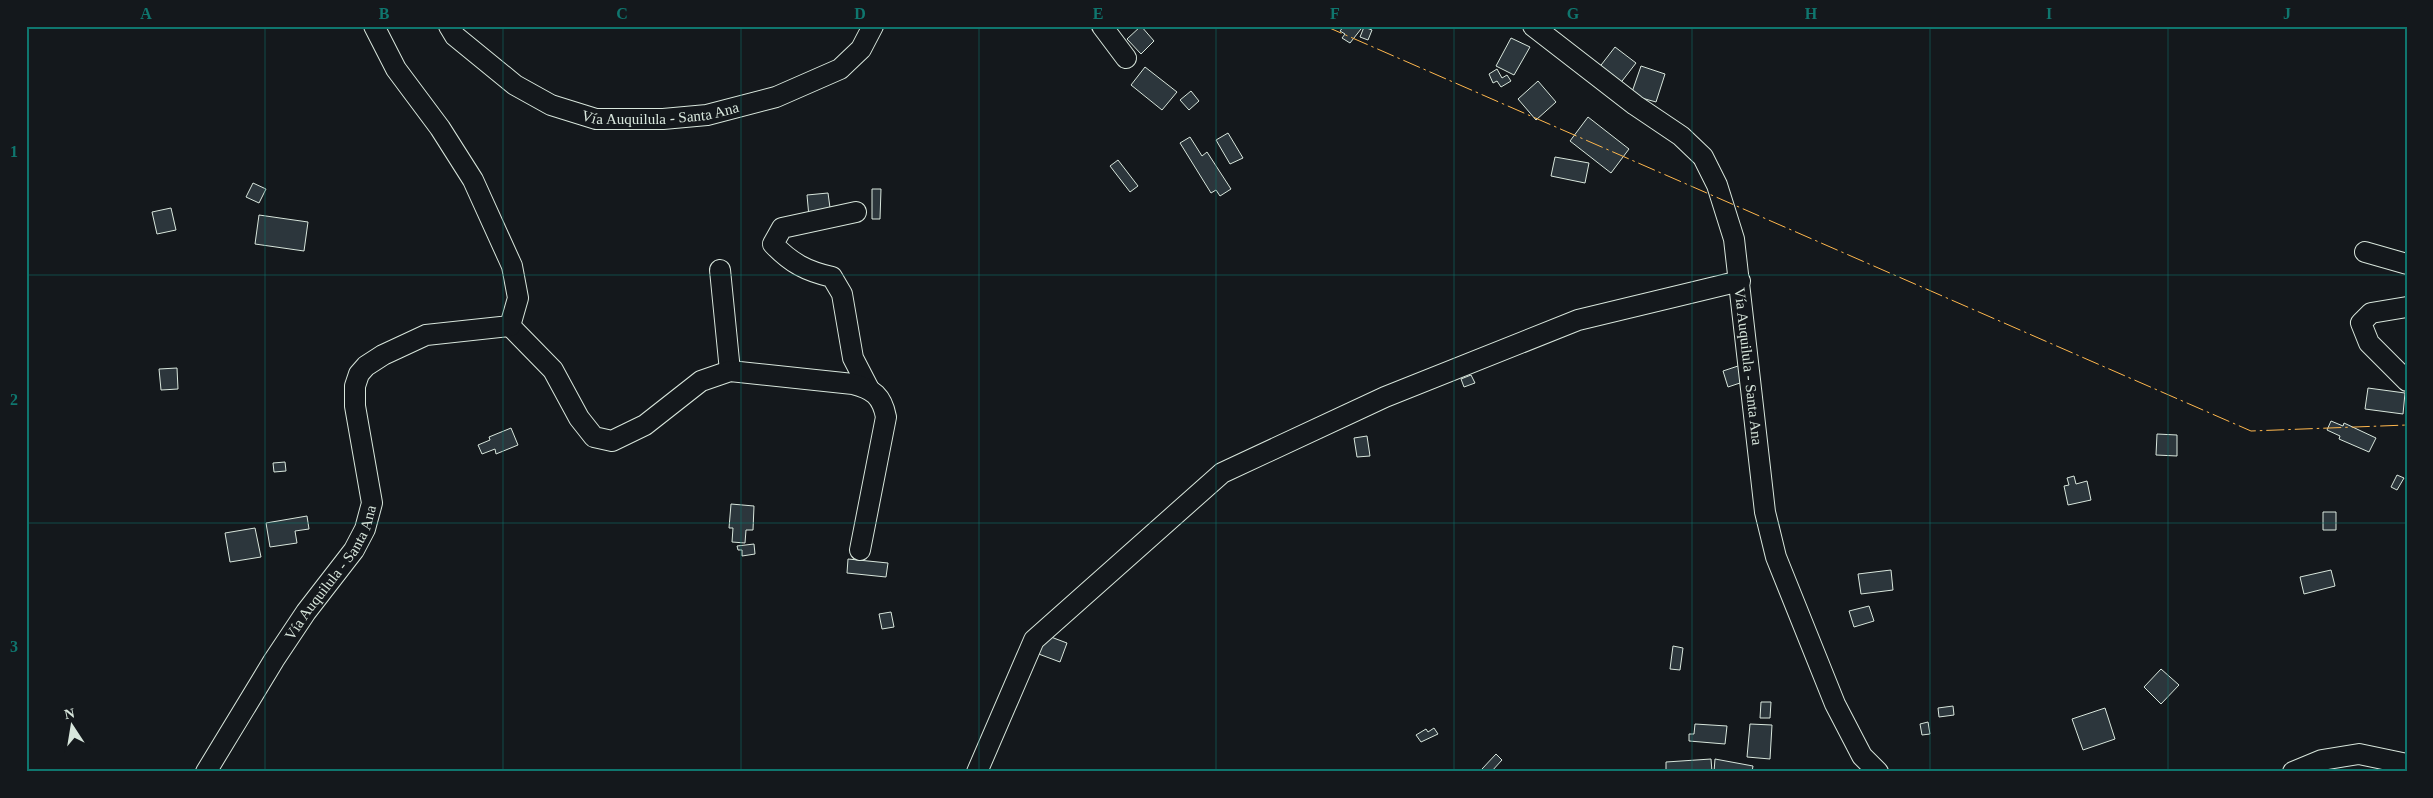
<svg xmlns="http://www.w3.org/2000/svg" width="2433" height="798" viewBox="0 0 2433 798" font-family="'Times New Roman',serif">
<rect width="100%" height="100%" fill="#14181c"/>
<path fill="#2c363c" stroke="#d8e6dc" d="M1141,26L1154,41L1141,54L1127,39Z
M1344,26L1347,29L1350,26H1357L1361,29L1350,43L1342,38L1345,34L1340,31Z
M1364,27L1372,30L1368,40L1360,37Z
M1511,38L1530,47L1514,75L1496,66Z
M1615,47L1636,63L1619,85L1598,69Z
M1641,66L1665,74L1656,102L1631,95Z
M1145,67L1177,92L1162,110L1131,85Z
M1497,69L1502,78L1507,75L1511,81L1501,87L1497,81L1493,83L1489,74Z
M1538,81L1556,102L1536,120L1518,99Z
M1191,91L1199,101L1189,110L1180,100Z
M1588,117L1629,149L1611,173L1570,141Z
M1228,133L1243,158L1230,164L1216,140Z
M1190,137L1202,156L1207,152L1231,189L1220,196L1216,190L1211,193L1180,143Z
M1555,157L1589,163L1585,183L1551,176Z
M1118,160L1138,186L1130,192L1110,166Z
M253,183L266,189L259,203L246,197Z
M872,189H881L880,219H872Z
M828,193L831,215L809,217L807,195Z
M171,208L176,230L157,234L152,212Z
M259,215L308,222L304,251L255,244Z
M1741,365L1746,381L1728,387L1723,371Z
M177,368L178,389L161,390L159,369Z
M1471,375L1475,383L1464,387L1461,379Z
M2368,388L2405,393L2403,414L2365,409Z
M2331,421L2343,426L2344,423L2376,438L2369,452L2339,439L2340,436L2327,430Z
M511,428L518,445L496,454L495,449L482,454L478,445L490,440L489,437Z
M2157,434L2177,435V456L2156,455Z
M1367,436L1370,456L1357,457L1354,438Z
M285,462L286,471L274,472L273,463Z
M2397,475L2404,478L2397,490L2391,487Z
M2074,476L2076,484L2087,481L2091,500L2068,505L2064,486L2069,485L2067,478Z
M731,504L754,506L753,530H746L745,543L732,542L733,528H729Z
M2323,512H2336V530H2323Z
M307,516L309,529L295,531L297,543L270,547L266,523Z
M255,528L261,557L230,562L225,533Z
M754,544L755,554L742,556V550H738L737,546Z
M848,559L888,563L886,577L847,573Z
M1891,570L1893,590L1861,594L1858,574Z
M2331,570L2335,586L2304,594L2300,577Z
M1869,606L1874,621L1854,627L1849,611Z
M891,612L894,627L882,629L879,614Z
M1043,634L1067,643L1060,662L1036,653Z
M1673,646L1683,648L1680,670L1670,669Z
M2161,669L2179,685L2161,704L2144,687Z
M1761,702H1771L1770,718H1760Z
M1953,706L1954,715L1939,717L1938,708Z
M2105,708L2115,739L2083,750L2072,719Z
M1928,722L1930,734L1922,735L1920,724Z
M1695,724L1727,726L1725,744L1689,741V734H1694Z
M1750,724L1772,725L1770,759L1747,757Z
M1434,728L1438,734L1421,742L1416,735L1426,729L1428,732Z
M1496,754L1502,760L1491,772H1485L1482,769Z
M1711,759L1712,772H1666V762Z
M1715,759L1753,766L1752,772H1714Z"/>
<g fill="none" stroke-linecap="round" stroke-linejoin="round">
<g stroke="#d8e6dc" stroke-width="22">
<g id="minor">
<path id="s1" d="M449,26L455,36L515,85L551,105L596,119H663L707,115L776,97L840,69L861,49L873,26"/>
<path d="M1102,26L1126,58"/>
<path id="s2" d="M1533,26L1635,105L1681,136L1703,157L1717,185L1734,239L1765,512L1776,557L1835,704L1862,756L1878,772"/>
<path d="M856,212L782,228L773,244C791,263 806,271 832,277L842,294L853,358L868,387"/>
<path d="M2365,252L2407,264"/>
<path d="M720,270L730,371"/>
<path d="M2407,307L2371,313L2361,323L2369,343L2407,381"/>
<path d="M510,326L553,370L579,418L594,437L612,441L645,425L701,381L730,371L853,384C873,389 882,396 886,417L860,550"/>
<path id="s3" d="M206,772L274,660L306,612L354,550L365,529L372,503L355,406V386L359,374L366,366L383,355L426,335L510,326L518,298L512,266L473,180L440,128L396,69L374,26"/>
<path d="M977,772L1034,640L1222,473L1385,397L1578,320L1740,281"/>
<path d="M2293,772L2322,760L2359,754L2407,764"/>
</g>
</g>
<use href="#minor" stroke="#14181c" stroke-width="20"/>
<path stroke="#ffb74d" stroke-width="1" stroke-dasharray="18 4 2.5 4" stroke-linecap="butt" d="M1325,26L2251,431L2407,425"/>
</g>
<path fill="none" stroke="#0f766e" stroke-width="1" stroke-opacity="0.55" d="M265,26V772M503,26V772M741,26V772M979,26V772M1216,26V772M1454,26V772M1692,26V772M1930,26V772M2168,26V772M26,275H2407M26,523H2407"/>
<g text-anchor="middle" stroke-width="4" stroke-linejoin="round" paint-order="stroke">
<g font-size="15" fill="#d8e6dc" stroke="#14181c">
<text dy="5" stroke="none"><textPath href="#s1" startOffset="242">Vía Auquilula - Santa Ana</textPath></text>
<text dy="5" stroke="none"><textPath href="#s2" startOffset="431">Vía Auquilula - Santa Ana</textPath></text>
<text dy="5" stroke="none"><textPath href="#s3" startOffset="236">Vía Auquilula - Santa Ana</textPath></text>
</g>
</g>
<rect width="2433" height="798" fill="none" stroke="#14181c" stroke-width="55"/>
<g transform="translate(72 726) rotate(348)" stroke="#14181c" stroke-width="4" paint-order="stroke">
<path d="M0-4L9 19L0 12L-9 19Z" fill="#d8e6dc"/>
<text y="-8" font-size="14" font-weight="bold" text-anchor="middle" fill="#d8e6dc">N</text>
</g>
<rect x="28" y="28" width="2378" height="742" fill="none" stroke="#0f766e" stroke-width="2"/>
<g font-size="16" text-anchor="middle" font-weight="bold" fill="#0f766e">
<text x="146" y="19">A</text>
<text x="384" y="19">B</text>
<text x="622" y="19">C</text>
<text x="860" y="19">D</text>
<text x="1098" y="19">E</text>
<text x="1335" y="19">F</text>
<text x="1573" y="19">G</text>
<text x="1811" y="19">H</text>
<text x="2049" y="19">I</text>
<text x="2287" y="19">J</text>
<text x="14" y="157">1</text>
<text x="14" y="405">2</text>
<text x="14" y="652">3</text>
</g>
</svg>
